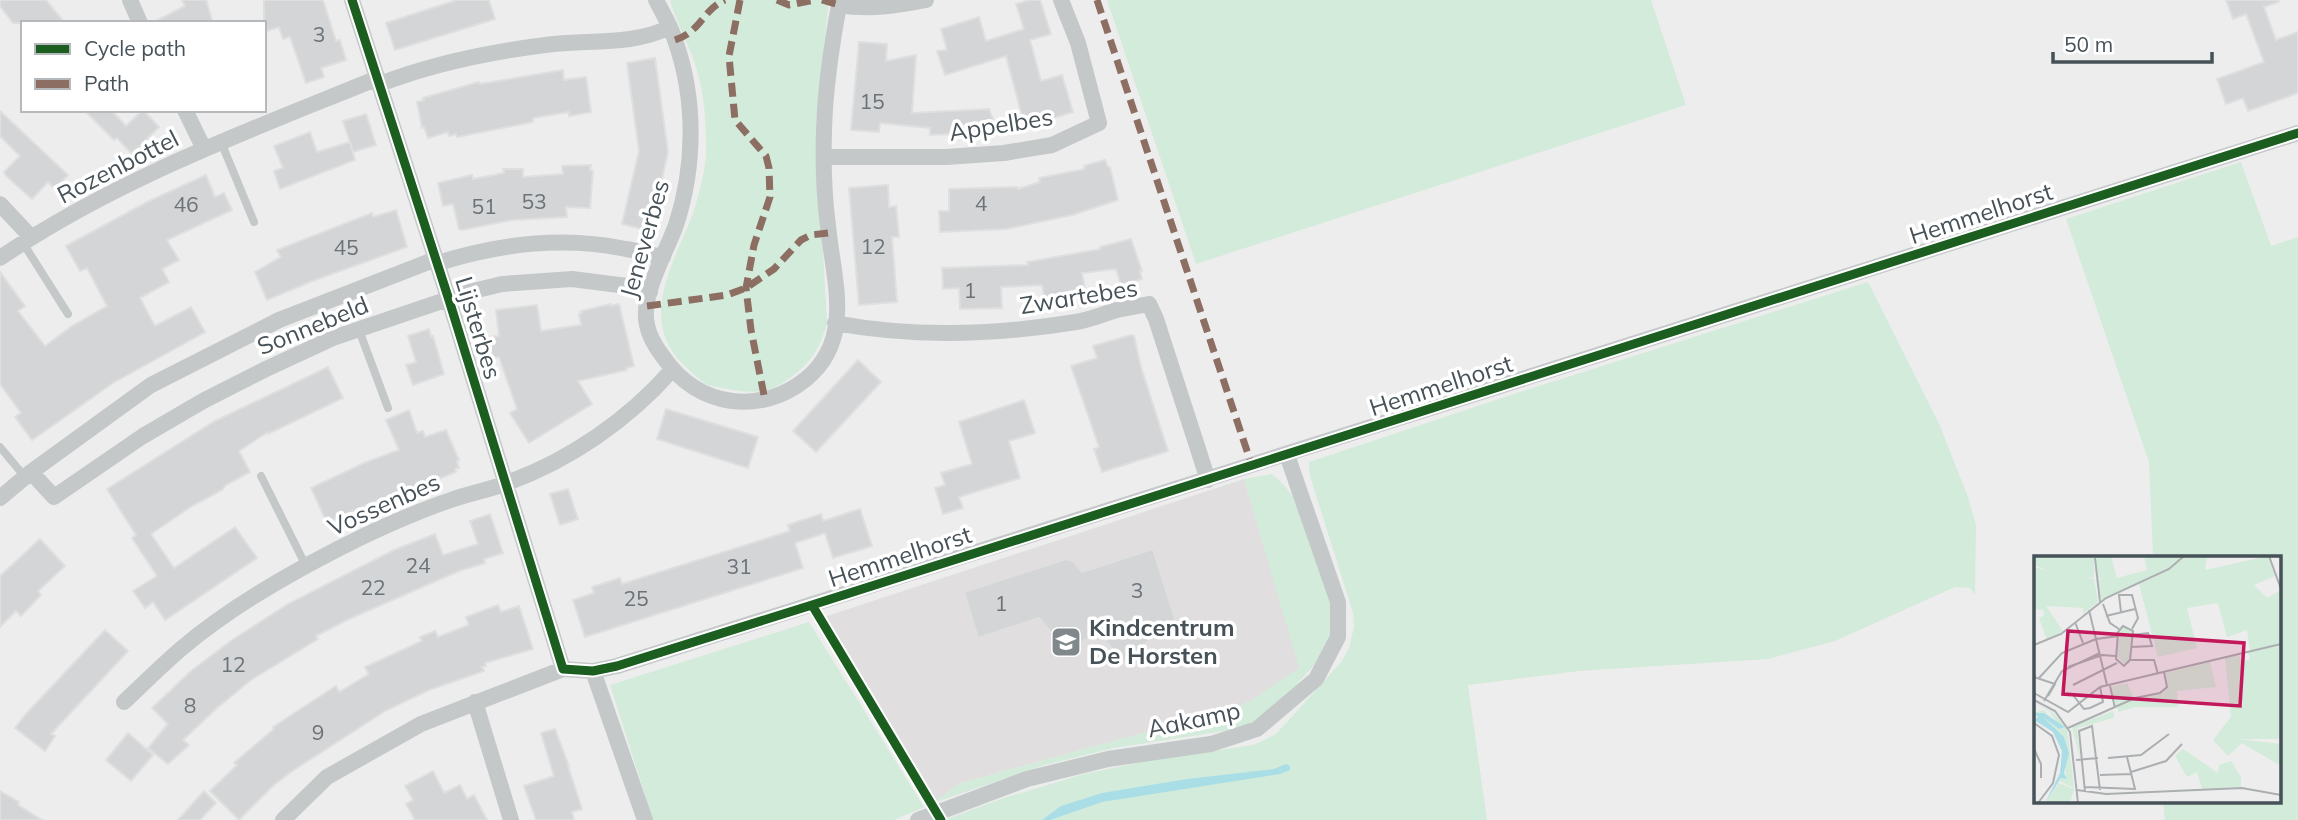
<svg xmlns="http://www.w3.org/2000/svg" width="2298" height="820" viewBox="0 0 2298 820" font-family="Mulish,sans-serif">
<rect width="100%" height="100%" fill="#eeeded"/>
<path fill="#e0dede" d="M1244,479L1300,668L1250,701L1234,708L961,783L933,803L927,789L824,617Z"/>
<path fill="#d3ebda" d="M670,0H829L816,122L827,324C818,354 806,369 779,385C759,397 734,390 712,386C702,384 694,374 687,368C638,324 670,270 690,221C697,204 705,172 706,154C706,123 705,94 695,64C688,42 676,22 670,0Z
M1107,0H1651L1686,105L1196,264Z
M2241,162L2271,246L2298,237V820H2165L2163,801H2279V558L2153,557L2149,462L2066,219Z
M1868,282L1940,426L1968,497L1976,525L1975,595L1970,588L1955,587L1835,641L1768,659L1579,671L1468,685L1487,820H944L1004,798L1084,774L1151,760L1253,745L1264,740L1276,734L1342,661L1349,648L1354,627L1353,613L1310,476L1309,462L1523,391Z
M1272,474L1284,485L1300,505L1333,609L1334,631L1317,662L1271,713L1243,728L1114,748L1045,765L933,803L961,783L1234,708L1250,701L1299,668L1244,479Z
M809,622L924,807L894,820H653L610,685Z"/>
<path fill="#aadee7" d="M1286,764L1290,766V770L1280,774L1102,802L1050,820H1042L1061,806L1102,793L1187,779L1274,769Z"/>
<path fill="#d4d5d6" stroke="#dfdfe0" stroke-width="2" d="M0,0H46L65,23H13L0,6Z
M182,0H206L213,23H152L185,6Z
M264,0H323L336,41L340,40L346,60L321,68L324,77L306,83L290,37L283,39L279,27L264,32Z
M457,0H489L495,19L395,50L386,23Z
M1030,0H1040L1051,34L1030,40L1041,81L1062,75L1073,112L1025,127L1006,56L945,75L937,51L947,50L941,29L979,17L986,41L1024,29L1016,4Z
M2226,0H2278L2279,2L2264,7L2276,40L2298,32V93L2248,111L2243,98L2226,104L2217,79L2264,62L2246,14L2233,19Z
M859,42L887,44L886,61L916,55L912,113L989,109L998,132L930,135V128L880,123L879,132L851,130Z
M655,58L668,152L650,231L622,224L639,151L627,63Z
M563,70L564,80L586,77L591,112L569,116V112L533,118V122L457,137L456,134L449,136L448,132L428,138L424,127L422,128L417,102L424,100L423,98L479,82L480,84Z
M84,110H111L126,126L143,110L159,127L132,154L117,138L114,140Z
M0,111L68,175L55,189L48,182L32,199L6,176L4,172L20,156L0,136Z
M366,114L376,145L353,152L343,121Z
M310,132L317,152L350,142L355,160L280,189L274,171L283,168L274,146Z
M1105,160L1108,167H1110L1118,200L1072,215L1007,229L940,232L939,211H949V189L1017,187L1018,189L1040,182L1039,178L1085,169L1084,166Z
M591,165L590,170L593,171L590,208L566,207L567,217L513,220L462,230L459,229L453,204L443,206L438,183L472,175L473,179L504,173L503,169H523V177L563,174L562,166Z
M206,175L215,197L224,193L232,210L167,240L179,260L162,269L169,282L140,298L155,326L191,307L205,332L113,383L32,440L15,417L21,413L0,384V272L25,306L18,311L45,346L72,326L107,306L87,268L80,271L66,246L149,201Z
M888,185L889,207L896,206L899,237H892L897,302L859,305L849,188Z
M396,210L407,247L315,280L267,300L255,272L281,257L277,250L372,213L373,217Z
M1131,239L1142,271H1140L1142,279L1121,285L1116,269L1082,273L1086,295L1045,302L1042,285L1001,287L1002,308L960,309L959,288L943,289L942,268L1028,265L1027,262L1101,249L1100,247Z
M611,304V306L619,304L634,366L626,368L627,370L578,381L592,404L529,443L510,413L517,409L499,357L492,358L489,337L499,336L496,310L537,305L541,331L581,325L579,314L582,313L581,311Z
M429,329L431,337L433,336L444,374L413,385L406,365L416,362L408,336Z
M1131,335L1134,336L1141,367L1168,451L1102,472L1094,449L1099,447L1071,366L1097,358L1093,346Z
M858,360L881,382L816,452L793,431Z
M328,367L343,398L268,434V432L239,451L250,472L226,485L222,490L192,506L151,534L174,568L235,527L257,558L165,620L153,602L145,608L133,591L157,576L132,538L136,535L107,489L215,421Z
M1024,400L1035,433L1009,441L1020,478L959,497L963,508L943,514L935,488L945,485L941,473L972,464L959,422Z
M666,409L758,437L748,468L657,439Z
M409,410L417,433L423,431L425,437L446,430L459,460L457,461L459,468L455,469L456,472L384,501L382,498L327,523L311,488L364,463L399,450L386,420Z
M568,489L578,519L560,525L550,494Z
M860,509L872,546L833,558L825,533L795,543L803,568L585,637L573,600L594,593L592,587L620,578L622,584L790,531L788,525L821,514L823,521Z
M490,514L503,553L484,559L485,563L459,571L349,619L316,636L318,639L251,680L217,708L183,740L189,745L168,764L148,748L168,724L152,708L191,671L232,640L288,604L394,550L435,534L443,555L478,544L470,521Z
M40,539L65,566L38,591L41,595L21,616L16,611L0,627V576Z
M1153,549L1175,619L1123,662L1101,635L1063,647L1039,618L978,638L964,592L1066,559L1073,561L1082,572Z
M498,605L501,612L519,606L533,649L485,663L486,666L482,667L484,671L429,690L385,711L291,772L274,785L239,820L210,791L237,765L234,763L274,729L273,727L336,686L339,692L369,674L365,667L422,641L420,637L435,631L438,637L469,625L466,617Z
M105,630L128,651L51,734L55,736L45,751L15,728L26,714Z
M555,729L569,766H568L582,809L572,812L574,820H536L524,786L554,776L541,733Z
M128,733L153,755L131,781L106,760Z
M433,771L444,793L460,785L467,799L474,795L487,820H415L406,804L413,800L405,786Z
M0,791L19,802L18,805L42,820H0Z
M204,791L216,803L200,820H178Z"/>
<g fill="none" stroke-linecap="round" stroke-linejoin="round">
<path stroke="#c4c8c9" stroke-width="8" d="M221,142L254,222
M23,243L68,314
M359,330L388,408
M0,447L25,477
M261,476L306,566"/>
<path stroke="#c4c8c9" stroke-width="16" d="M130,0L140,23
M352,0L449,300L563,669
M656,0C663,14 672,28 676,43C696,101 695,167 676,225C666,253 640,296 647,325C649,336 657,349 664,358C697,407 761,416 806,379C855,339 833,279 828,226C824,195 823,162 824,131C825,88 832,42 840,0
M839,5C869,10 897,6 926,0
M380,84C434,63 495,51 553,44C591,40 635,45 670,27
M185,110L204,149
M824,157H946L1004,153L1052,145L1099,123L1078,43L1061,0
M0,204L31,237
M0,258C116,179 248,131 378,78
M438,263C498,244 563,236 626,249C638,251 650,255 663,257
M835,323C915,338 996,335 1076,322C1090,320 1103,314 1117,310C1128,308 1138,306 1149,304L1156,319L1208,480
M31,472L54,497L143,436L203,401L266,369L333,338L469,292L502,284L572,279L627,286L650,292
M0,498L31,472L151,385L279,320L436,259
M593,671L645,820
M124,702C143,684 162,665 182,648C235,603 306,564 368,534C394,522 423,509 451,500C470,493 489,490 507,483C570,460 628,420 672,370
M475,702L511,820
M283,820L327,777L421,724L563,669L593,671L617,666L2298,133
M918,820L1027,779L1108,759L1211,744L1257,729L1316,679L1338,637V602L1287,455"/>
<path stroke="#8d6e63" stroke-width="7" stroke-dasharray="14 7" stroke-linecap="butt" d="M740,0L729,56L735,120L766,156L769,168L770,197L754,245L746,288L751,330L765,400
M777,0L789,5L815,0
M822,0L839,5
M1097,0L1252,466
M675,40C702,31 703,9 725,0
M647,306L727,295L746,288L774,269L801,240L811,235L828,233"/>
<g stroke="#fff" stroke-width="13">
<path id="cycleway" d="M352,0L449,300L563,669L593,671L617,666L812,605L2298,133
M812,605L941,820"/>
</g>
<use href="#cycleway" stroke="#1b5e20" stroke-width="9"/>
</g>
<defs>
<g id="school-square" transform="scale(1.575)"><rect x="-9" y="-9" width="18" height="18" rx="4" fill="#81888c" stroke="#fff"/><path d="M0-5L7-2L0 1L-7-2ZM-4 1L0 2.5L4 1V4Q0 6-4 4Z" fill="#fff"/></g>
</defs>
<g fill-rule="evenodd">
<use href="#school-square" x="1066" y="642"/>
</g>
<g text-anchor="middle" stroke-width="7" stroke-linejoin="round" paint-order="stroke">
<g font-size="21" fill="#6b7379">
<text x="319" y="42">3</text>
<text x="872" y="109">15</text>
<text x="534" y="209">53</text>
<text x="981" y="211">4</text>
<text x="186" y="212">46</text>
<text x="484" y="214">51</text>
<text x="873" y="254">12</text>
<text x="346" y="255">45</text>
<text x="970" y="298">1</text>
<text x="418" y="573">24</text>
<text x="739" y="574">31</text>
<text x="373" y="595">22</text>
<text x="1137" y="598">3</text>
<text x="636" y="606">25</text>
<text x="1001" y="611">1</text>
<text x="233" y="672">12</text>
<text x="190" y="713">8</text>
<text x="318" y="740">9</text>
</g>
<g font-size="24" fill="#465158" stroke="#fff">
<text transform="translate(1001 125) rotate(-9)" y="8">Appelbes</text>
<text transform="translate(118 167) rotate(-27)" y="8">Rozenbottel</text>
<text transform="translate(1981 214) rotate(-18)" y="8">Hemmelhorst</text>
<text transform="translate(645 239) rotate(-74)" y="8">Jeneverbes</text>
<text transform="translate(1079 297) rotate(-9)" y="8">Zwartebes</text>
<text transform="translate(313 326) rotate(-22)" y="8">Sonnebeld</text>
<text transform="translate(478 328) rotate(73)" y="8">Lijsterbes</text>
<text transform="translate(1441 386) rotate(-18)" y="8">Hemmelhorst</text>
<text transform="translate(384 505) rotate(-24)" y="8">Vossenbes</text>
<text transform="translate(900 557) rotate(-18)" y="8">Hemmelhorst</text>
<text transform="translate(1194 720) rotate(-12)" y="8">Aakamp</text>
</g>
<g font-size="24" font-weight="bold" fill="#465158" stroke="#fff" text-anchor="start">
<text x="1089" y="636">Kindcentrum<tspan x="1089" dy="28">De Horsten</tspan></text>
</g>
</g>
<g transform="translate(2034 556)">
<rect width="247" height="247" fill="#eeeded"/>
<path d="M0,0L60,2V22L50,21L60,23L64,46L49,58V52L12,50L29,75L13,84L5,62L10,60L9,54L0,53V11L14,15L0,9ZM77,0L83,22L113,14L110,0H148L138,11L67,44L62,24L69,23L62,22L61,2ZM151,0H173L171,14L234,0L241,20L220,29L233,42L247,34V87L216,95L213,74L193,81L184,47L153,52L163,92L124,101L105,28L134,14ZM91,70L98,77L96,104L91,109L83,100L85,76ZM247,89V183H203L247,188V210L208,187L194,200L179,184L197,161L191,102L205,99L208,106L216,103L214,97ZM176,106L182,131L143,135L144,151H101L84,156V151L99,143L128,138L133,133L132,117ZM93,127L100,142L82,150L77,131ZM0,147L19,156L33,172L40,232L26,225L29,219L32,224L30,195L35,197L30,181L4,158L25,173L30,172L11,157H0L9,154L22,166L16,156ZM79,155L80,162L43,172L46,203L38,171ZM149,193L184,217L185,209L197,205L207,221V231L168,233L163,216L153,221L141,200ZM25,227L40,233L36,247H11Z" fill="#d3ebda"/>
<path d="M0,157H10L31,171L25,173L9,161L30,181L35,197L30,217L33,223L27,222L11,247L26,217L28,195L19,176L0,164L4,161Z" fill="#aadee7"/>
<path fill="none" stroke="#abafb1" stroke-width="2" d="M235,0L247,33M61,2L66,46M69,48L76,67L85,73M55,54L73,129M87,56L85,39H98L104,62L98,73M72,60L101,53M41,66L49,87M89,70L99,75L96,104L90,110L82,103L84,76ZM62,83L85,80M0,89L27,78L72,42L135,13L150,0M97,91L118,90L114,77L98,79M96,104H120L124,118M34,111L68,99L82,100M0,121L21,128L14,140M5,122L28,97L62,83M39,129L83,107M76,130L81,152M0,137L34,156L66,131L247,88M39,139L50,153L56,152L69,146L66,131M0,144L21,155L36,176L44,247M10,145L28,115L66,97M0,167L18,180L25,199L19,227L4,247M34,172L101,142L126,137L133,131L130,116M0,193L7,208V222M74,202L107,199L135,178M42,204L64,202M97,216L132,205L148,188M66,219L97,218M51,231L101,233L93,201M43,234L72,238L208,232L247,239M51,236L45,175L58,170L66,234"/>
<path fill="#c2185b" fill-opacity="0.15" stroke="#c2185b" stroke-width="3.5" d="M34,75L210,87L206,150L29,138Z"/>
<rect width="247" height="247" fill="none" stroke="#465158" stroke-width="3.5"/>
</g>
<rect x="21" y="21" width="245" height="91" fill="#ffffff" stroke="#b5b9bc" stroke-width="2"/>
<rect x="35" y="44" width="35" height="10" fill="#1b5e20" stroke="#b5b9bc" stroke-width="2"/>
<text x="84" y="56" font-size="21" fill="#465158">Cycle path</text>
<rect x="35" y="79" width="35" height="10" fill="#8d6e63" stroke="#b5b9bc" stroke-width="2"/>
<text x="84" y="91" font-size="21" fill="#465158">Path</text>
<path d="M2053 52v10h159v-10" fill="none" stroke="#465158" stroke-width="3.5"/>
<text x="2064" y="52" font-size="21" fill="#465158" stroke="#ffffff" stroke-width="5" paint-order="stroke">50 m</text>
</svg>
